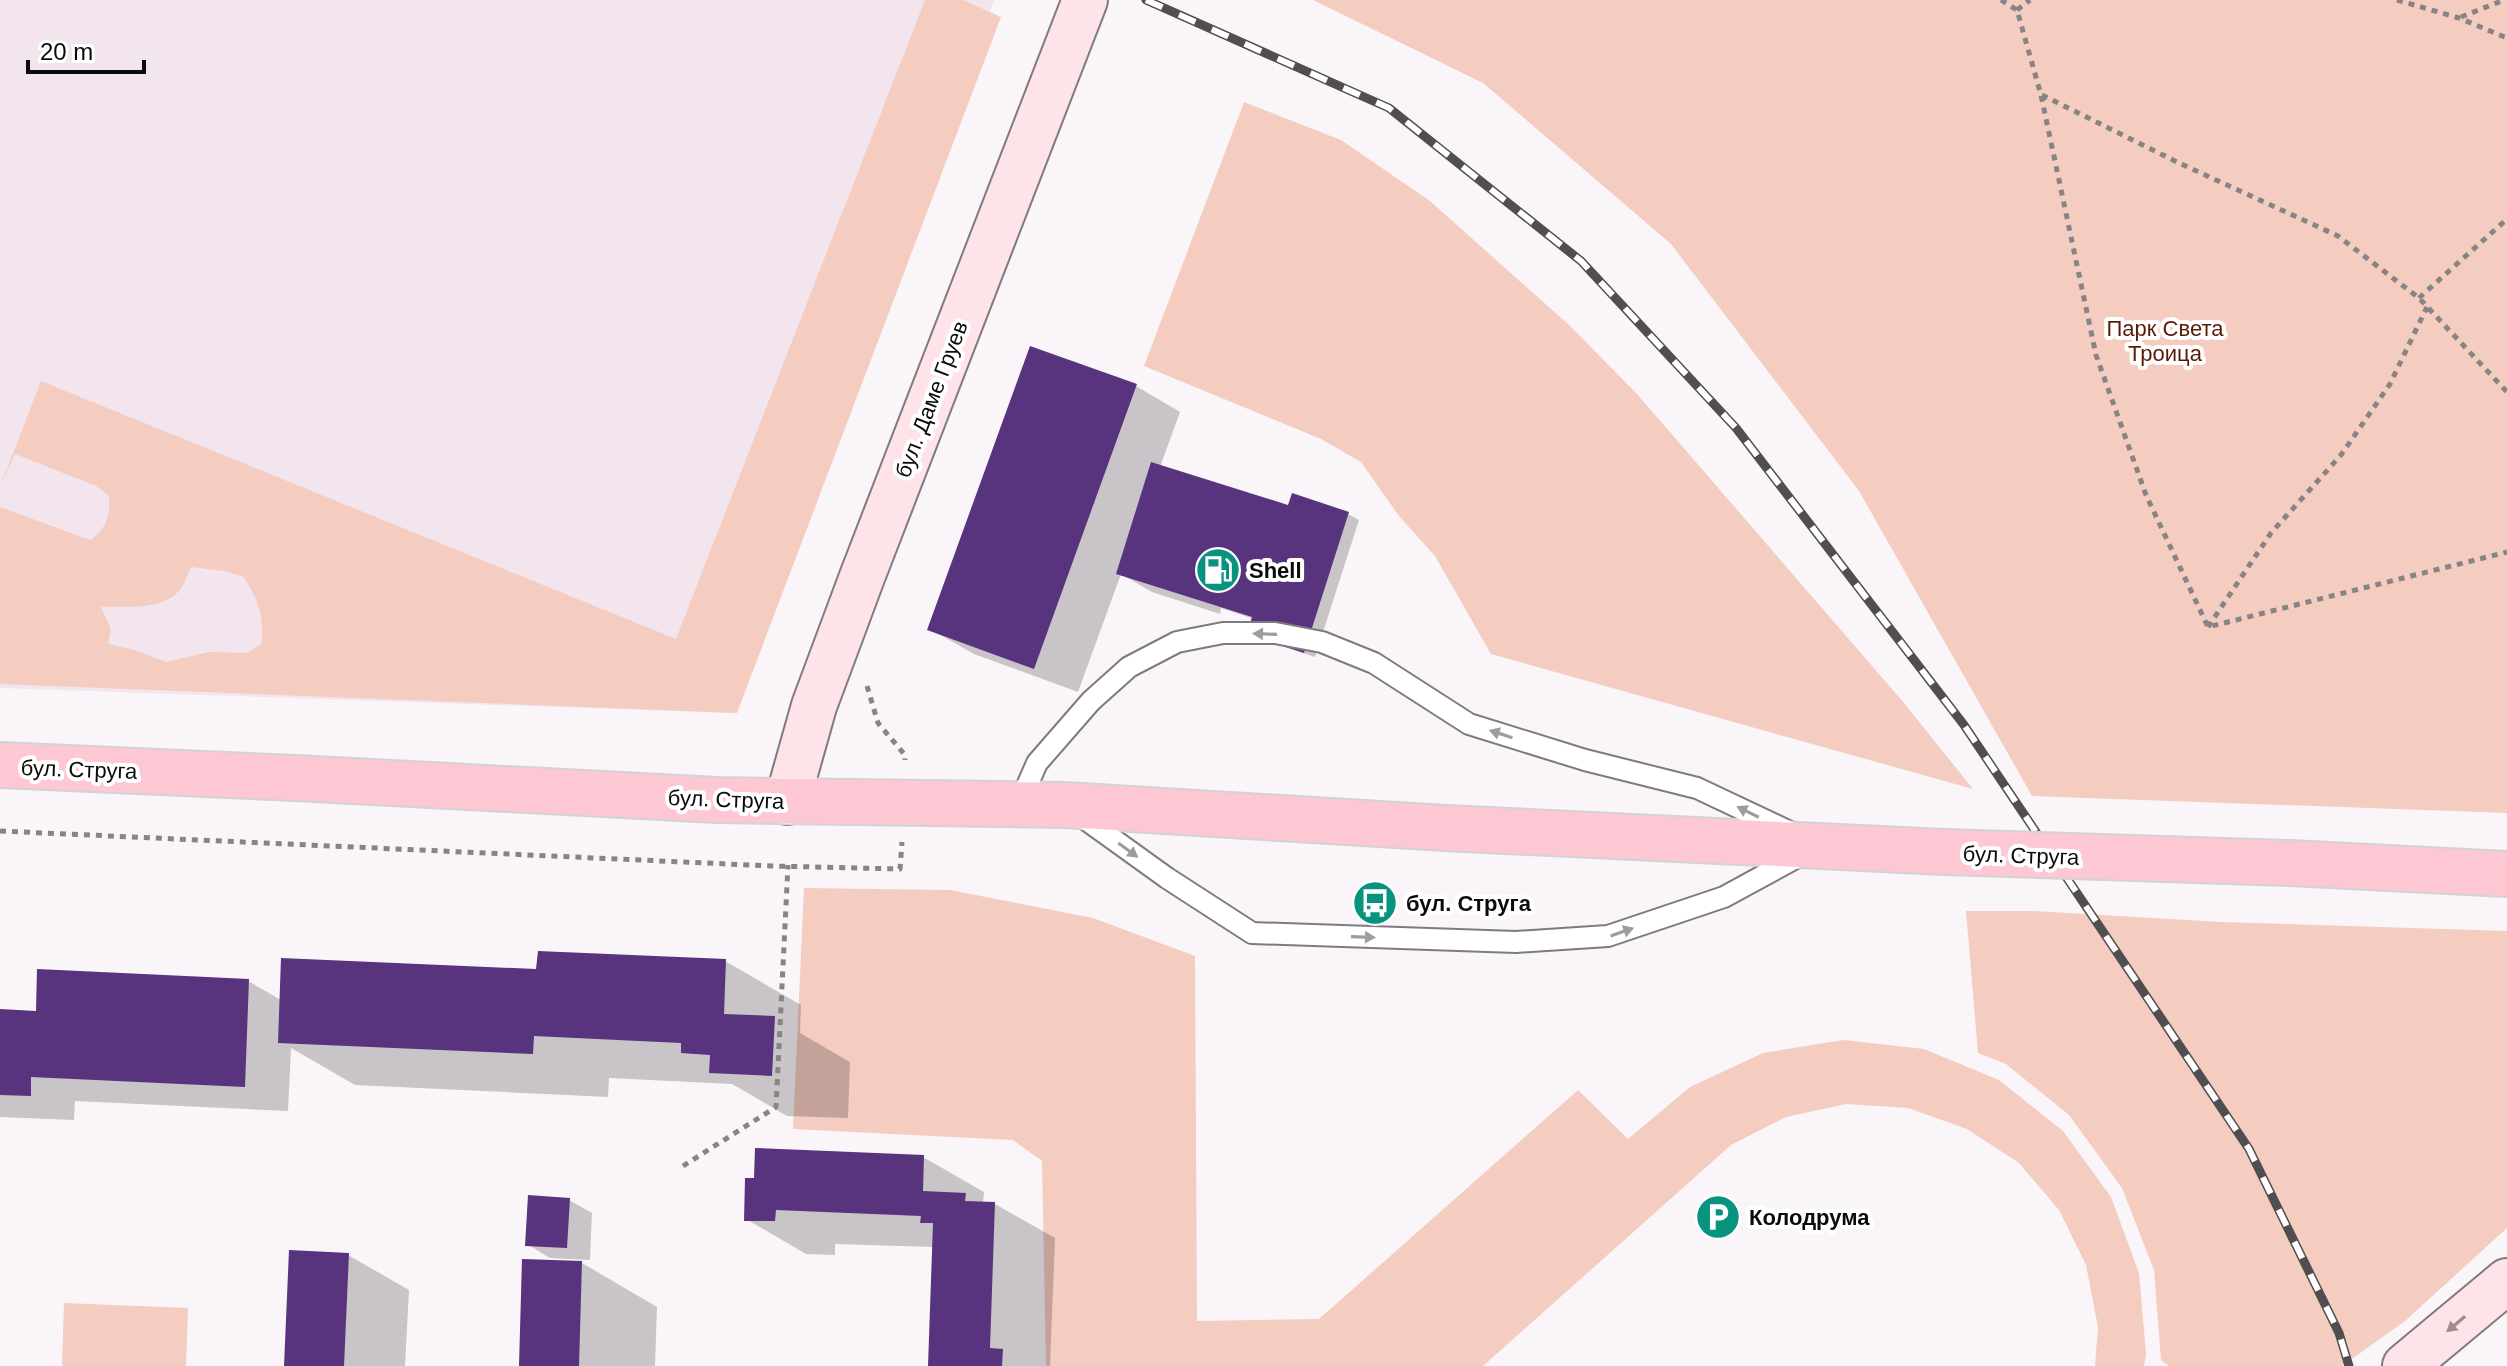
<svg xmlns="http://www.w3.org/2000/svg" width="2507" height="1366" viewBox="0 0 2507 1366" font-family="Helvetica,sans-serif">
<rect width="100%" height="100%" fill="#faf5f9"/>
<path fill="#f2e5ee" d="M0,0H994L731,713L0,688Z"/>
<path fill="#f4ccc0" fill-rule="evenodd" d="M925,0H963L1001,17L737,713L0,684V507L90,540C106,531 111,513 109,496L96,486L15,454L0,487L41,381L676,639ZM191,567L224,571L244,577C258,600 265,617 261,644L247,653L209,652L166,662L131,649L108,644L111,629L101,607C127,606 161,611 180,590C185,584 188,573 191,567Z
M1313,0H2507V813L2032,796L1859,491L1671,244L1483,83Z
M1244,102L1341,140L1430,201L1569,325L1637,394L1904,703L1973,789L1491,654L1435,556L1399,516L1361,462L1321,439L1144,366Z
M804,888L950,890L1093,918L1195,956L1197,1321L1319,1319L1578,1090L1628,1139L1690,1087L1763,1053L1843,1040L1924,1049L1999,1080L2063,1131L2111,1197L2139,1273L2146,1354L2144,1366H2095L2098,1327L2086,1265L2059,1210L2019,1163L1967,1129L1908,1108L1846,1104L1786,1117L1731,1145L1483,1366H1046L1042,1161L1013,1140L793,1129Z
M1966,911H2034L2221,922L2507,931V1228L2405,1321L2342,1366H2169L2161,1360L2154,1270L2122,1188L2069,1115L2006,1064L1978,1053Z
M64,1303L188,1308L186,1366H62Z"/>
<path fill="#0003" d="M1136,386L1180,412L1160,467L1289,508L1348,514L1359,520L1315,657L1260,639L1254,619L1221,608L1220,614L1152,592L1121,574L1078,692L974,654L930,629Z
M725,961L801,1005L800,1033L850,1062L848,1118L787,1116L732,1084L609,1078L608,1097L355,1085L291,1048L288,1111L75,1101L74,1120L0,1117V1011L38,1013L248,981L281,1000L538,971Z
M923,1157L984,1192L983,1203L995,1204L1055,1238L1050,1366H930L934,1247L835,1244V1255L806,1254L746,1219Z
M569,1200L592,1213L590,1260L550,1258L527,1244Z
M348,1255L409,1290L405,1366H286Z
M582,1263L657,1307L655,1366H521Z"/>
<path fill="#58337e" d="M1030,346L1137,384L1034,669L927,630Z
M1151,462L1288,505L1292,493L1349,512L1304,653L1247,634L1252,617L1116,574Z
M538,951L726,959L724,1014L775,1016L772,1076L709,1073L710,1055L681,1053V1043L534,1036L533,1054L278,1043L281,958L536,969Z
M37,969L249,979L245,1087L31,1077V1096L0,1095V1009L36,1011Z
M755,1148L924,1155L923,1191L966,1193L965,1201L995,1202L990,1348L1003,1349L1002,1366H928L933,1223H920L921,1216L776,1210L775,1221H744L745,1178H754Z
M528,1195L570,1198L567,1248L525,1246Z
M289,1250L349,1253L344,1366H284Z
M522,1259L582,1261L579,1366H519Z"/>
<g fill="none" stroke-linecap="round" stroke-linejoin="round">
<g stroke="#7f7a7e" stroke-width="24">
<path id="lane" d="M1019,804L1037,763L1091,701L1129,667L1177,642L1223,633H1275L1322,642L1374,663L1469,724L1585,760L1697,788L1790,832
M1078,814L1167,878L1252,933L1516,942L1608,936L1724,897L1803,854"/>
</g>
<g stroke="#7f7a7e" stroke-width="48">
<path id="secondary" d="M787,802L814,706L862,577L1085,0
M2405,1366L2507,1281"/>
</g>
<g stroke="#d3d3d3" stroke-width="48">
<path id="primary" d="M0,765L296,778L717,800L1065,805L1446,828L1944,852
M2290,863L2507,874"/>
</g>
<path stroke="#878486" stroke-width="5" stroke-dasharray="6 6" stroke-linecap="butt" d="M2001,0L2017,10L2041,95L2096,355L2146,495L2208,627L2507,552
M2397,0L2459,18L2507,38
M2017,10L2030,0
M2461,17L2504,0
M2042,95L2177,162L2338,236L2419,298L2507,392
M2419,298L2507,219
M2208,627L2271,533L2341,455L2390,384L2427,307
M867,686L878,723L905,755V760
M0,831L772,866L900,869L902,842
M683,1166L776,1107L788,865"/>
<use href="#lane" stroke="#fff" stroke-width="20"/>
<use href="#secondary" stroke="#fee3e9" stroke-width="44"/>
<use href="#primary" stroke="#fdc8d3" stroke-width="44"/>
<g stroke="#514e50" stroke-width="9">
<path id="rail" d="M1146,0L1389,108L1581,261L1736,428L1964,725L2249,1149L2339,1333L2349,1366"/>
</g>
<use href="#rail" stroke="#fff" stroke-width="6" stroke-dasharray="18" stroke-linecap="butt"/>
<g stroke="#d3d3d3" stroke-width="48" stroke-linecap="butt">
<path id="primary-bridge" d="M1944,852L2290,863"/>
</g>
<use href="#primary-bridge" stroke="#fdc8d3" stroke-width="44"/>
</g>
<defs><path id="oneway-solid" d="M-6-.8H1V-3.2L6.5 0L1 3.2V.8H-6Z" transform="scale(2)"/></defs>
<g fill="#9e9d9e">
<use href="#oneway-solid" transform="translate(1265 634) rotate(-178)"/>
<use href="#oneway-solid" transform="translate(1501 734) rotate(-162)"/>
<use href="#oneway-solid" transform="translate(1748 812) rotate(-154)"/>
<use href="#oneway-solid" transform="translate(1128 850) rotate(36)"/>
<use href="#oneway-solid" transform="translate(1622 932) rotate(-19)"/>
<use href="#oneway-solid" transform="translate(1363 937) rotate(2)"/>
</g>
<use fill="#9d8d91" href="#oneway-solid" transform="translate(2456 1324) rotate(140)"/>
<defs>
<g id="fuel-disc" transform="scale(2.3)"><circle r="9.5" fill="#08937e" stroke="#fff"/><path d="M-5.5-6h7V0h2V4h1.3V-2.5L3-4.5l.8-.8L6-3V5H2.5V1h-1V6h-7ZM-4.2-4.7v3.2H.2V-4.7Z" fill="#fff"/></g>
<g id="bus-disc" transform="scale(2.3)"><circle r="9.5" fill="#08937e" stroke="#fff"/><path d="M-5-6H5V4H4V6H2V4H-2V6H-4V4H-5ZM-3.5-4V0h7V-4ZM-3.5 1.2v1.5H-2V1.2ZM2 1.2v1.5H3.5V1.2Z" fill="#fff"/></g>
<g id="parking-disc" transform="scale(2.3)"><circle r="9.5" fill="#08937e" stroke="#fff"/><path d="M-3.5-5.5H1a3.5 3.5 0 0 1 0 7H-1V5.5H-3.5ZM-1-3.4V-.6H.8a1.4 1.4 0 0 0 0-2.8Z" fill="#fff"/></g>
</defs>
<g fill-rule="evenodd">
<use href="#fuel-disc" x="1218" y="570"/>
<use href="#bus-disc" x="1375" y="903"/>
<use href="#parking-disc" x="1718" y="1217"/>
</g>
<g text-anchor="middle" stroke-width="8" stroke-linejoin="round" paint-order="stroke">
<g font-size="22" fill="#571c07" stroke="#fff">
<text x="2165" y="336">Парк Света<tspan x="2165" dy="25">Троица</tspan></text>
</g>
<g font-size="22" fill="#0c0b0c" stroke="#fff">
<text transform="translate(931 399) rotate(-69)" y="8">бул. Даме Груев</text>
<text transform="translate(79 769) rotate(2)" y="8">бул. Струга</text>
<text transform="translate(726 799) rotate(2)" y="8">бул. Струга</text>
<text transform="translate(2021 855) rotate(2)" y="8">бул. Струга</text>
</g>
<g font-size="22" font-weight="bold" fill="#0c0b0c" stroke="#fff" text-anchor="start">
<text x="1249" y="578">Shell</text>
<text x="1406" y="911">бул. Струга</text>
<text x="1749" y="1225">Колодрума</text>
</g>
</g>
<path d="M28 60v12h116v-12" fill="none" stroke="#0c0b0c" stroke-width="4"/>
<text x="40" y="60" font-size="24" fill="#0c0b0c" stroke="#ffffff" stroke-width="6" paint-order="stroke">20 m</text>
</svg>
